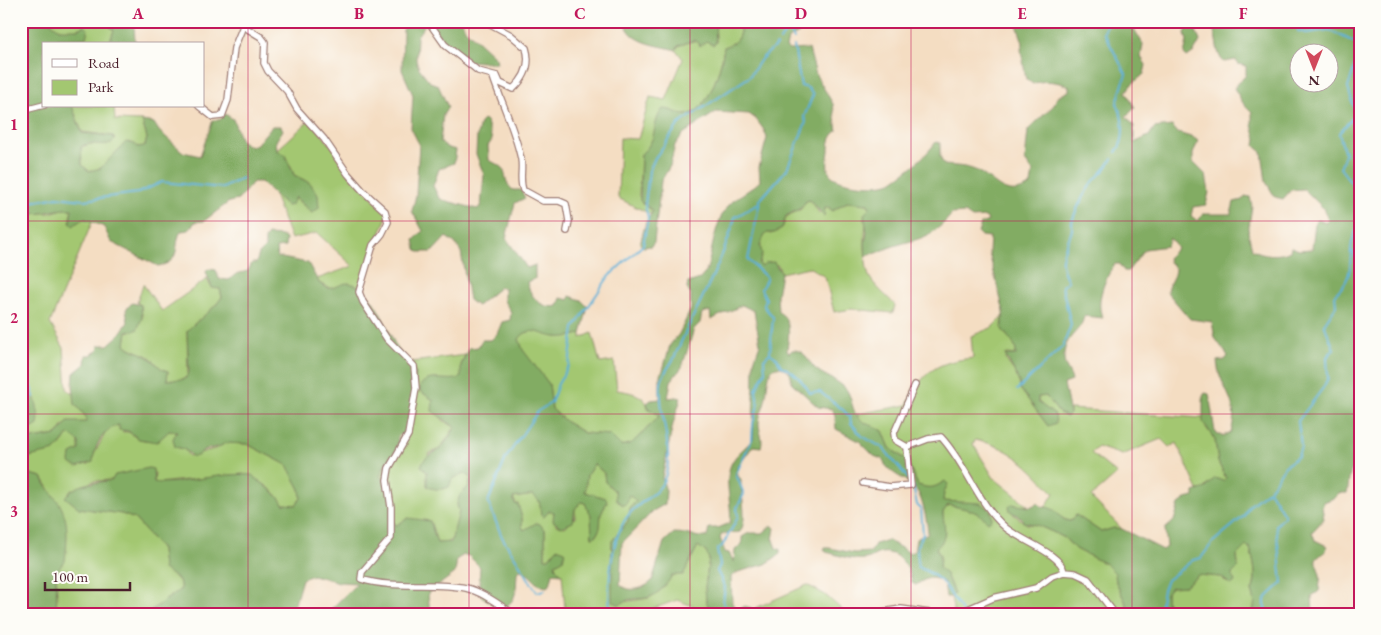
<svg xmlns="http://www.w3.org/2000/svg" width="1381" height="635" viewBox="0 0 1381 635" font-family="'EB Garamond',serif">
<rect width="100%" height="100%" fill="#fdfcf7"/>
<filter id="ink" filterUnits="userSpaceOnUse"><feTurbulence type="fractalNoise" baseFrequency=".02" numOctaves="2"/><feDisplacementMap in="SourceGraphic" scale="10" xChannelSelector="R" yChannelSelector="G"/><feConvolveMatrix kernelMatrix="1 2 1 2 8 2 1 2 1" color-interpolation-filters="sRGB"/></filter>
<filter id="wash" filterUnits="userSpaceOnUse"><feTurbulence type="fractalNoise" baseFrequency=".0096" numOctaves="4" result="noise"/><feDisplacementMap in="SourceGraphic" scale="20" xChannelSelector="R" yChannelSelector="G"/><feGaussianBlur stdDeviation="1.12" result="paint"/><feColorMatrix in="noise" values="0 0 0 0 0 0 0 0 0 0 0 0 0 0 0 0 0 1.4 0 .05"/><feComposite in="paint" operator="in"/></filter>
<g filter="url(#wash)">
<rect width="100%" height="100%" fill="#f4ddc2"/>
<path fill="#a3c771" stroke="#76734e" d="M49,21H103L114,30L109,44H51L54,39L85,38L80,27C71,34 56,30 49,21Z
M715,21H737L740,24C742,37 735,44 724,47C722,65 706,124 680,113L657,120L653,142L641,154L639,196L643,204L653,211L650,214L618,198L620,138L638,139L650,97L666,100L683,59L676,50L678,46C688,42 705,36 714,45L716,41Z
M72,106H114L115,120L142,121L147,138L145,146L137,147L130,142L101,168L89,172L82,165L81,147L113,136L82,132Z
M310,120L338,154L351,175L388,214L359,286C342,282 347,285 331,289L319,283L317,279L353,266L317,233L291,239L274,195L278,196L282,201H292L294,197L312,213L318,195L310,183L294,175L291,166L277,150Z
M810,200L820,214L825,208L836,209L847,202L868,204L870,208C863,217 864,265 869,276C874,286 887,296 895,305L893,313L852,309L834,312L825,277L809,267L781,273L778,265L762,267L759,264C762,253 758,243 766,233H774L782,229L786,217L801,209L806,201Z
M63,209H72L70,218L93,220L50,323L64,348L67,389L75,395V404L87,418L86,422L64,425L57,435L21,441L22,434L37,425C39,401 25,382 23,359C19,311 21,261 21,213H50Z
M207,279L210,285L220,289L222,297C213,311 198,319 187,331L188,376L181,380H167L168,371C158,369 158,364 151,358C144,352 132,352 125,344L127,331H132L142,318L141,305L137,303L143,284L162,311Z
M1004,316C1004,319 1002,322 1002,325C1001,336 1017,339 1016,355L1007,354L1006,360L1016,374L1021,390L1048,426L1041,404L1038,402V397L1046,396L1059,413L1070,414V409L1203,418L1205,426L1215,440L1218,462L1226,478L1223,481L1209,484L1203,490H1198L1177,443L1169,447L1161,439L1122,455L1098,447L1091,453L1117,474L1091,497L1122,529L1114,528L1101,532L1076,515L1071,521C1060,521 1057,509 1045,508L1054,493C1029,467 1013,447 975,440L973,444L994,478L1030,507L1026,505L1013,514L1027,524L1037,525L1057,534L1065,538L1074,548L1106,564L1115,573L1116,582L1131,614H1114L1108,608L1098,614H954L951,597L954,594L946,574L939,569L940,556L936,548C948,538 943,524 943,512L948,505L967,508L983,516L991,511L943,501L944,492L946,488L942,483L939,487L926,488L918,485L904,458L890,448L883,431C874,425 862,426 857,414L907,405C923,371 936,362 973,358L971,336L991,328Z
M534,330L557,337L581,334V338L592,333L600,363L614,361L617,390C629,392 646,394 648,408L659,415L657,419L632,443L621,446L610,435L584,433L566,422L552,409L549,384L523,351L519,339L522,334Z
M465,355L461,365L462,376L457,379L420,386V391L433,400L438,414L444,421L455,427L440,449L428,454L450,482L452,479L464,473L471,477L469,486L460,495L457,504L459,512L453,538L446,544L437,543L430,521C414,521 412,517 397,525L393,523L390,491L380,476C384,465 392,458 396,448C401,438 399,436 408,427L412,362Z
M119,425L123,432C129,431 130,433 134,436C148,445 158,437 169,431H178L179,448L184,449L189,456L218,448L225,443L247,444L287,465L300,489L301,498L296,505L283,504C276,490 257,478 243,474L158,483L154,482L155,473L115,475L112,480L94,481L70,491L79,508L122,514L135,519L161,549C161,563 166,572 179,580L181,589L146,614H89L84,610L80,614H67L56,606L57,595L53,495L42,477L30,474L23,462L25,458L58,448L69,434L79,442L81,465L89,464L107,430Z
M594,464L604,473L605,482L615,491L619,503L629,495L636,501L630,508L628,521L612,541L611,564L623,602L649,598L661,590L672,575L683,574L698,545L706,552L709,559L705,587L706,600L711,613L677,600L638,614H571L565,609L562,574L556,569L555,564L559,562L554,551L549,558L545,559V531H525L522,527V517L513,498L533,495L539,501L543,517L549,511L554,512L556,525L565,527L575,518V509L581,502L585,503L591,514L592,537L596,536C602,526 597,514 605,506L597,496L584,493L587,475Z
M1246,546L1250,548C1254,562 1258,578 1252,591C1255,600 1256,606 1251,614H1177L1167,607L1166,594L1171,587L1185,586L1198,575L1221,577L1227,583L1234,578L1232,574L1238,564L1237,555Z
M807,585L824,594L847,614H742Z"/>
<path fill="#82ac63" stroke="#666647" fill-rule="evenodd" d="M21,21H49L59,29H77L85,26L88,29L86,38L54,39L51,44H44V106H72L82,133L113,136L115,140C106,150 91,139 81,147L82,165L89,171L101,168L126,142L135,144L137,147L145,146L147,138L142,121L154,123L159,131L183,152L200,156L213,120H220L225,114L233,119L240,139L247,145L255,146L272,126H281L283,130L276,141L277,150L285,155L294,175L310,183L318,195L319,208L312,213L295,197L292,205L287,206L261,182H253L238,200L229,202L204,221L195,222L189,230L181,231C173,244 183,262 158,266L111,242L104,227L84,218L73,226L70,223L72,209C54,208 40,217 21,213Z
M103,21H134L135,44H109L114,30Z
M409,21H462L465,29L496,58L497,63L469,61L464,55L451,50L427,22L417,36L416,60L419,68L430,82L438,85L448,107L443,115L440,142L448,148L456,150L454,163L439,169L433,186L439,198L443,200L477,209L481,206L484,175L476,154L477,136L480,123L484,119L487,122L492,140L488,146L489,160L502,167C507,175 504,183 513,190H521L525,198L515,203L506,238L527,268L535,265V279L527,282C530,297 542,310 558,306L561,298L569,300L570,296L581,300L588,307L581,334C573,336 564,338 556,337C542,336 530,324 519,339L523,350L549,384L552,409L566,422L584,433L610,435L621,446L632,443L657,419L659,415L648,408L647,403L651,400L660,399V374L663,370L670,345L679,334L691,309V295L687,288L688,283L700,279L706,272C713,251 714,221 729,205C738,195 750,191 760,181L759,167L767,138L764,130L756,119L749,114L716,112L683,134L675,145L670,166L661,181L654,242L651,246L643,247L640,244L646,222L653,211L640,201L641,154C660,138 650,124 663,109C672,109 678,114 685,115C708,115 722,65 724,47C734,44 742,38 740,24L737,21H746L750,25L753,21H799V33L788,39L786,48L789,50L809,49L816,75L833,104L837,131C830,136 829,143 829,151C828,158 826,168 830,174C838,185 883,188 893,181C909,170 925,157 936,142L940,143V157L944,165C954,166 966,166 975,170C996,180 1004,202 1031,185L1033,172L1025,161L1028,130L1054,105L1057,97L1069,91V86C1059,82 1044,79 1033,84L1026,79L1021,49L1023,43L1016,21H1134V29L1143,44L1141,57L1146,65L1144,74L1131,85L1126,92L1135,108L1126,116L1134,126V143L1149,136L1154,128L1172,126L1178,133L1194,138L1198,141L1193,154V162L1206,175L1209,192L1206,205L1193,207L1191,216L1198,221L1203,214H1231L1234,202L1242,200L1245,196L1250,197L1252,206L1248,232L1252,249C1261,255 1280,257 1290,251L1291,247L1299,250L1312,249L1315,223L1318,220L1326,223L1328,219L1323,208L1304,189L1291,190L1283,199L1275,197L1266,182L1262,152L1255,146L1256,139L1252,125V112L1243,103L1234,88L1246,75V66L1238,64L1236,60L1224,62C1214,54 1219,34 1209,21H1360V462C1347,468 1350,481 1347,493H1338L1336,497L1324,502L1322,507L1324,519L1312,532L1315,540L1327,546L1326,551C1311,562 1316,559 1320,575C1321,580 1319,587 1319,591L1312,596L1313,614H1251C1256,606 1255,600 1252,591C1258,578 1254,562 1250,548L1246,546L1237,555L1238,568L1232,574L1235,582L1231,585L1221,577L1198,575L1185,586L1171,587L1166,594L1167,607L1177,614H1131L1116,582L1115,573L1106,564L1074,548L1065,538L1057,534L1037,525L1023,522L1022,518L1010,511L1009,507L1012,504L1030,507L1038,503C1043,509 1048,506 1054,510C1060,515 1062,521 1071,521L1076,515L1101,532L1114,528L1122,529L1163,550L1167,547L1165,529L1174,521L1179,504L1186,499L1194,497V492L1206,488L1215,478L1223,481L1226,478L1218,462L1215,440L1203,422V396L1205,393L1209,394L1215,432L1223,436L1231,432C1241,400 1219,389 1217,361L1225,360L1228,356L1215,338L1212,322L1190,319L1167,292C1168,283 1175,278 1175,268L1169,262L1168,258L1177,248L1170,238L1167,246L1145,249L1128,271H1124L1119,264H1115C1106,276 1094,303 1103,318L1084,316C1081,334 1063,335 1064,359C1064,368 1071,373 1072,381L1064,384L1070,414L1067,417L1059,413L1046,396L1038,397V402L1055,415L1056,423L1048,426L1021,390L1016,374L1005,355H1016C1017,342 1007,338 1002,329L1004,312L989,253L990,237L981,236L978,233L981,224L988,221L986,217L972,218L965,213L952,214C928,242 919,237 888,248C881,251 878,254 869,254L866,257L865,244L867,232L864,214L870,208L868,204L847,202L832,211L829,207L825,208L824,216L810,200L806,201L801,208L786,216L782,229L774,233H766L760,245L762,254L759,264L762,266L765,263L774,262L781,273L777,295L778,312C793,319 788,338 787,351L789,353L792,350C806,349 808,363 817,370C826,377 838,380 846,389C853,398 851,412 860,419C867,425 876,426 883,431L890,448L907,461L918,485C931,489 934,488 945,481L948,484L944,492L943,501L980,503L991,511L992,519L988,522C976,509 965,509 948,505L943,512C943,525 950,537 936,548L940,556L939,568L946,574L954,594L951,597H946L944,582C932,576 927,577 916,585L912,583C910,567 898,550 881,553C875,554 872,558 866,559C853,561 839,555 826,552L824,548H829L854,553L871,552L875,544L887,540L910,553L914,551L916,539L928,533C928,525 922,497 917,491C908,477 890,477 882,459L874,456L859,441L836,429L835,416L832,409L818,407L792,383L789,371C764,355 769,389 765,401C763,409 759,416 759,424C759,431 764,440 761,447L753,446L737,468L738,476L741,479C740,495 749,518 740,532L722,534L720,538L725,552L729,553L734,562L735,550L742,544V537L749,533H763L772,525L775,528L773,540L776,548L780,549V554L766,564L738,572L731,577L732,603L737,610L745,606L752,608L742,614L711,613L706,600L705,587L709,559L706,552L698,546L683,575H672C668,585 655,597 646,598C636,600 627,597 620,605L612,601V541L628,521L630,508L636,501L629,495L627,503L623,505L616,500L615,491L605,482L604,473L594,464L587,475L585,492L606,498L607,502L601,514L600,528L596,536L592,537L591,515L585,503L581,502L575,509L573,522L561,527L553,521L554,512L549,511L543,518L539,501L533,495L513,498L515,504H518L522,518V527L524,530L536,523L540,524L545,531V558H549L557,548L565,551L563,560L555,564L556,568L562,574L553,573L550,585L546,587C535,585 531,573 520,570L517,573L516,591L513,600L507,606L499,607L482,597L479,584L480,567L469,556L464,555L457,559L455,573L428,593L430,614H326L357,583L339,582L313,575L302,579L292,614H186L173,611L169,614H146L181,589L179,580L163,569L161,549L135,519L122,514L79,508L65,497C79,481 94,484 112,480L115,475L149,468L153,469L154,482L158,483C190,483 220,472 252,475C262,484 277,492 283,504L296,505L301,498L300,489L287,465L247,444L225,443C218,449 213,447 204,450C199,453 200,456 193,457L184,449L175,447L173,439L177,431H169L157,442L139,439L128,431L119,430V425C104,428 94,446 93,462L77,467L70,463L71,454L79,450V442L69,434L55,451L25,458L23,463L30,474L42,477C46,487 53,494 59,503C70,521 67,541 65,561C50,576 59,587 56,606L67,614H21V441L57,435L68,422H86V417L75,404L73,386L74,373L85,364L86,355H91L98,350L99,345H108L118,336L128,322L126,309L132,303L141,305L142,318L137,330L127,331L125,344C132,352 144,352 151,359C158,364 159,369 168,371L167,380L185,379L189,372L187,331C198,319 213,311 222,297L220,289L212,288L206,272L208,269L216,270L219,279L229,280L236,274L248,271L252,263H256L259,254L265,248V239L268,235L282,236L286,239L285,247L276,248L277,257L308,263L319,283L327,288C336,290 343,280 353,284C373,291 385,323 394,342C399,353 409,363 416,374L408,427L398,437L396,450L385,464L380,476L390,491L393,523L397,525L408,518L430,521L437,543L451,542L459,512L457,504L460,495L469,486L471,477L464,473L452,479L449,487C443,490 433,490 427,486V472L421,466C425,454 434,455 442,447C444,444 454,431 455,427L432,411L433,400L420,391V386C429,372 449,384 461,377V365L469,348L478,347L482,340H491L497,334L502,322L510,320L511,312L504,301V288L500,287L477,306L469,300L461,252L455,243L446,237L432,252H419L416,249L414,240L423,231L412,211L416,195L419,144L411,128L413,95L402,70L403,30ZM1298,52H1328V82H1298ZM742,305L754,311L760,344L754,361L753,439C748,446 739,451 734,459C721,478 733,502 730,523L718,528H709L707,537C696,538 686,533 674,533L664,542L652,581C644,589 629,593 620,585L622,543L653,511L665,504L666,491L662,478L673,424L681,398L677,397L668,398L671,381L682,367L694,329L700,323L702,313L710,311L711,320C721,314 732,311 742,305Z
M625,21H715L716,42L714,45L706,41L700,46L698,42L694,40L678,46L676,50C659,45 629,44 625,21Z
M1192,21H1196L1195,29L1200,41L1194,52L1187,57L1184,54L1187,41L1185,33Z
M21,329C25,341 22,353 24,365C28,380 42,411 38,425L21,435Z"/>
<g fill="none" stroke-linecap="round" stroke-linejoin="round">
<path stroke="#5cb0d8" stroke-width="2" d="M785,21L794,39
M1107,21L1104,33L1126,74L1117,103C1123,117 1127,139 1116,152
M1297,21L1298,31L1306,33L1329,30L1356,43L1359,52L1348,88L1356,114L1339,133L1345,154L1340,168L1360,194
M780,41L788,27
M21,204L57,197L84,200L138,193L162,182L223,188L242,178
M1351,250L1360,263
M21,343L34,397
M771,354L777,358L781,366C794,371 803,381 810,393L820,392L842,409L850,417L851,423L862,436L883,448L908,478
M1017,390L1063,346L1071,325L1062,286L1068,281C1056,259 1064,253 1071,233C1073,229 1072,225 1072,222C1075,211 1085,192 1092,183C1100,173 1105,172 1112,159
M913,486L917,505L921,509L923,534L917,546L918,567C946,579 945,588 962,611
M545,590L537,592L502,537L488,502L506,458L538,411L551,403L558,384L569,365L574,328L609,276L643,245L648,218L645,205L649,171L655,158L679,124L749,77L762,58L777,45
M611,614C606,586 611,529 634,509C647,497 661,493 666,474C674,447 657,409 661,383C662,374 671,365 675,356C694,310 722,266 735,217L760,203
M728,614L723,602L725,587L717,571L720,565L717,550L723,545L738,517L737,508L744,494L736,474L752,439L753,423L758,405L756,390L765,371L764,359L770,353L773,317L764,306L766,299L761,289L767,278L748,260L760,200L787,169L806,122L804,117L813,95L808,88L801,86L794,46
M1159,614L1163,590L1167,580L1193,560L1201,558L1213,542L1244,516L1249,506L1269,490L1285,466L1298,456L1301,447L1298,421L1323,388L1328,378L1327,357L1334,349L1324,324L1336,306L1335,294C1362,272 1341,250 1360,225
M1265,614V599L1282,583L1276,525L1285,516L1269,490"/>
</g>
</g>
<g filter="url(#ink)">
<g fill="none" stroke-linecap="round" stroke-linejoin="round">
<g stroke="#9f7e76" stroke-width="8">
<path id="minor" d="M244,21L243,26L261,37L265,42L264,63L268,71L287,91L297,109L324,139L348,174L363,191L385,211L388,222L382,234L373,245L359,292L363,302L387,339L414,366L416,388L408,435L389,468L387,480L391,507V538L362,572L361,579C395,590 431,581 466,588C483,592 499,605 514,614
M428,21L445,45L472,66L478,71L497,76L500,83L513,89C526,77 531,64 526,48L511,35L485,21
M493,77C502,104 515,130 521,159C523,170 519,179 523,190L543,201H559L566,204L569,221L567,231
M199,106L213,117L222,116L228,100L234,48L243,26
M21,111L44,105
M907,447L928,439L941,437C967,465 977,503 1006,528C1020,540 1062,554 1064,572
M863,483L890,487L911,485L907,447L895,440L894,433L915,385
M870,614L901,609L937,614
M957,614L993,598L1036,588L1052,576L1064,572L1075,573L1088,579L1115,614"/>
</g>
<use href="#minor" stroke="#fff" stroke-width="5.5"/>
</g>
</g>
<path fill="none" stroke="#c2185b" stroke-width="1" stroke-opacity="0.55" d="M248,21V614M469,21V614M690,21V614M911,21V614M1132,21V614M21,221H1360M21,414H1360"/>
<rect width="1381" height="635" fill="none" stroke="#fdfcf7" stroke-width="55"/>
<rect x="42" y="42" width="162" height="65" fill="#fdfcf7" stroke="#b5a4a5"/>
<rect x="52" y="59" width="25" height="8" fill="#ffffff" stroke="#b5a4a5"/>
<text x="88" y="68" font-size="15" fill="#4a1f2b">Road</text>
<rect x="52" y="80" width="25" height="15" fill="#a3c771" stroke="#b5a4a5"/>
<text x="88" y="92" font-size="15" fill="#4a1f2b">Park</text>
<g transform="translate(1314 68) rotate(180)"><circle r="24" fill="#fdfcf7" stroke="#b5a4a5"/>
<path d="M0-4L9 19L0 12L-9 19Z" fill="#d1495b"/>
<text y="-8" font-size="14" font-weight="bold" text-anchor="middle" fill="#4a1f2b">N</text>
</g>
<path d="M45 582v8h85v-8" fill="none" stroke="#4a1f2b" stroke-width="2.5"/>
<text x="52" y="582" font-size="15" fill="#4a1f2b" stroke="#fdfcf7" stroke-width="4" paint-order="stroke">100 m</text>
<rect x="28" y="28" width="1326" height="580" fill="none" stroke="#c2185b" stroke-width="2"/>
<g font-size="16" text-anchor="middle" font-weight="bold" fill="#c2185b">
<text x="138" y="19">A</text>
<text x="359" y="19">B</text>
<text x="580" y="19">C</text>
<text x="801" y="19">D</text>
<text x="1022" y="19">E</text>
<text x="1243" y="19">F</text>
<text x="14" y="130">1</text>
<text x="14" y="323">2</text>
<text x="14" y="517">3</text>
</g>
</svg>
